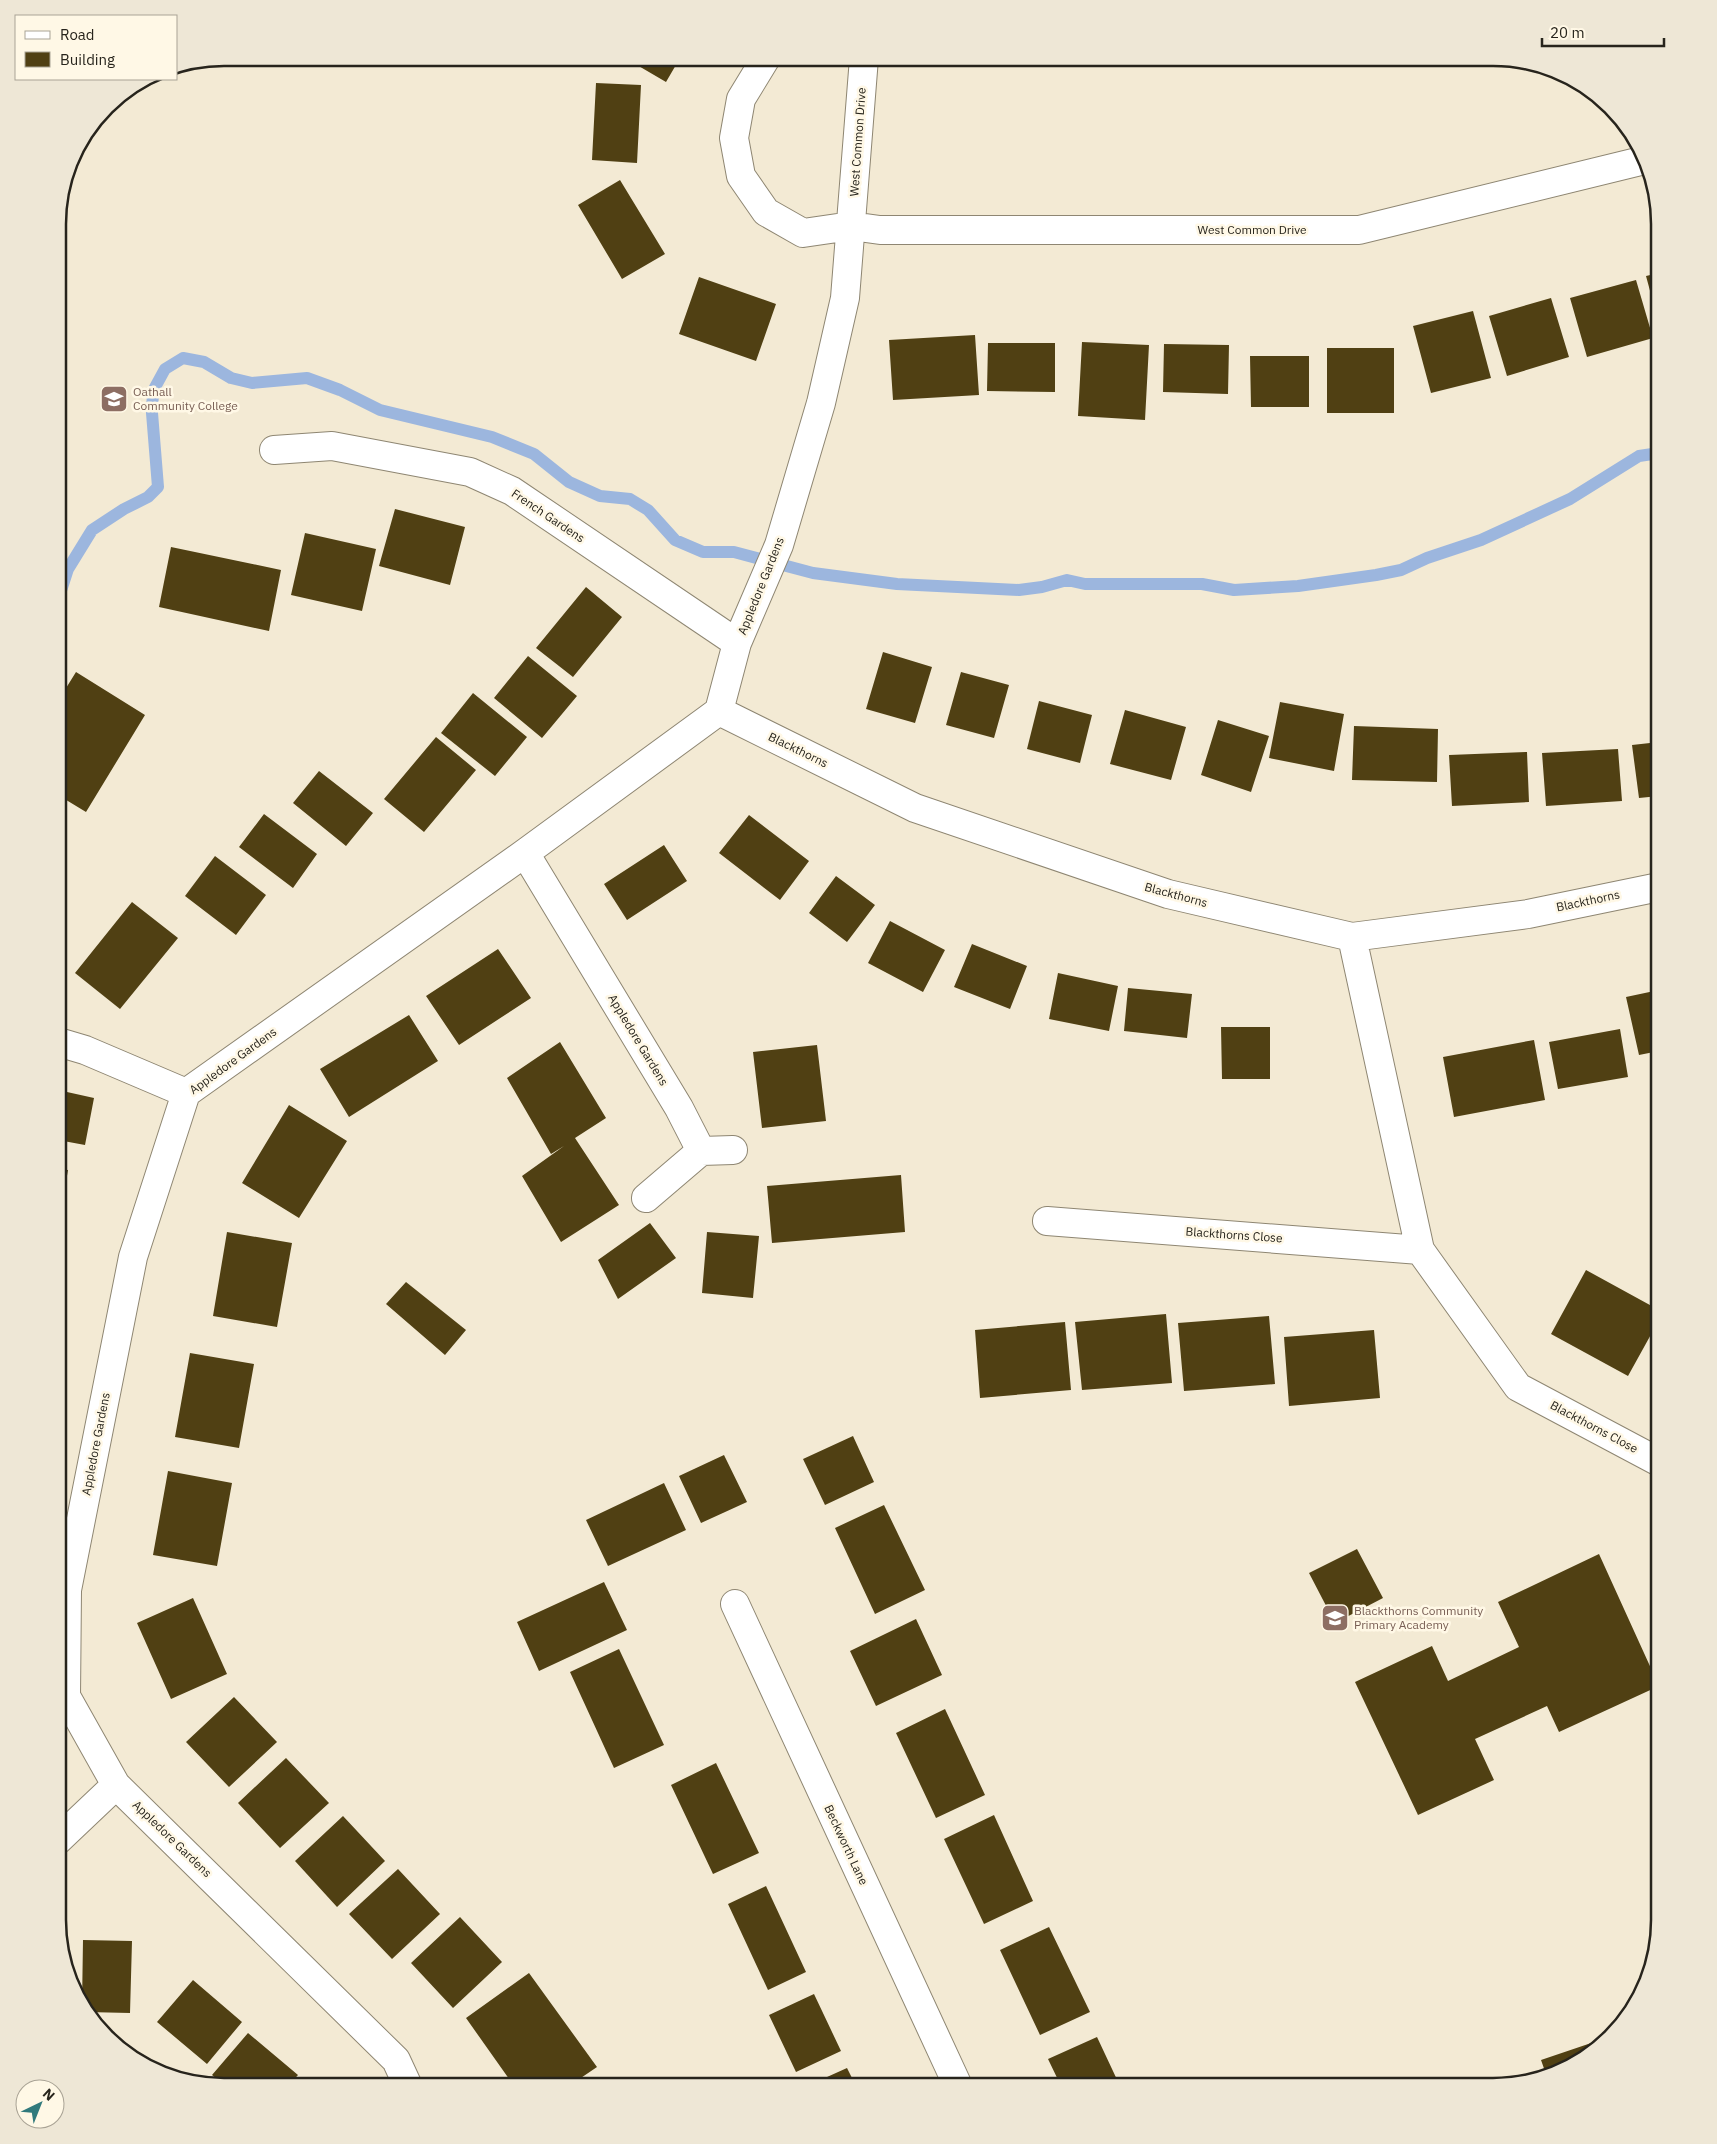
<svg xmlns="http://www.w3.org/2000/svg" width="1717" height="2144" viewBox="0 0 1717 2144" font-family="'IBM Plex Sans',sans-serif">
<rect width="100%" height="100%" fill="#f3ead4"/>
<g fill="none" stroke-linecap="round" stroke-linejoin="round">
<path stroke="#9cb6de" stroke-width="12" d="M58,600L68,569L92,530L124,509L148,497L158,487L152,413L153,391L165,369L183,358L204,362L231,378L252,383L307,378L340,390L380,410L492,437L534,454L569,482L600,496L630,499L648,510L675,540L703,552H734L813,573L897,584L1019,590L1042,587L1067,580L1085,584H1202L1234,590L1298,586L1376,575L1401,570L1427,558L1481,540L1570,499L1639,456L1659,453"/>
</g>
<path fill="#504013" d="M625,58H680L666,82Z
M596,83L641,85L637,163L592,160Z
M620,180L665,254L622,279L578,205Z
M1659,273V324L1646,276Z
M699,277L776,304L756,361L679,334Z
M1636,280L1653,338L1587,357L1570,298Z
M1551,298L1569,357L1507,376L1489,316Z
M1473,311L1491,378L1431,393L1413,326Z
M975,335L979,395L893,400L889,340Z
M1082,342L1149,345L1145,420L1078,416Z
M988,343H1055V392L987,391Z
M1164,344L1229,345L1228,394L1163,392Z
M1327,348H1394V413H1327Z
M1250,356H1309V407H1251Z
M395,509L465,527L450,585L379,566Z
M305,533L376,549L362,611L291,595Z
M171,547L281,570L269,631L159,607Z
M586,587L622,617L573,677L536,648Z
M883,652L932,667L915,723L866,709Z
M528,656L577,696L542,738L494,698Z
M76,672L145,715L86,812L58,795V701Z
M961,672L1009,685L994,738L946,725Z
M473,693L527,737L495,776L441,733Z
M1039,701L1092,715L1080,763L1027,749Z
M1280,702L1344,714L1334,771L1269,758Z
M1125,710L1186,727L1171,780L1110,764Z
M1218,720L1269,736L1251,792L1201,775Z
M1354,726L1438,729L1437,782L1352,780Z
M436,737L476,770L424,832L384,799Z
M1659,742V796L1639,798L1632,745Z
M1618,749L1622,801L1546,806L1542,753Z
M1527,752L1529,802L1452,806L1449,755Z
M319,771L373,813L346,846L293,803Z
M264,814L317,854L293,888L239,847Z
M749,815L809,861L780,900L719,853Z
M664,845L687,881L627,920L604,884Z
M215,856L266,895L236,935L185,896Z
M836,876L875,905L847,942L809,913Z
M132,902L178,938L120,1009L75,973Z
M890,921L945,950L923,992L868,963Z
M972,944L1027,966L1010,1009L954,987Z
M498,949L531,998L459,1045L426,996Z
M1058,973L1118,986L1109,1031L1049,1019Z
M1128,988L1192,994L1187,1038L1124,1031Z
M1659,990V1051L1639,1055L1626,997Z
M409,1015L438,1061L349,1117L320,1069Z
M1221,1027H1270V1079H1222Z
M1620,1029L1628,1077L1558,1089L1549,1042Z
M1534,1040L1545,1100L1454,1117L1443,1057Z
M560,1042L606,1118L575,1138L619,1205L561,1242L522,1176L564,1146L551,1154L507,1078Z
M817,1045L826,1121L762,1128L753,1052Z
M58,1090L94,1098L85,1145L58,1140Z
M289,1105L347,1141L299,1218L242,1183Z
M58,1169L68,1170L59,1223H58Z
M901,1175L905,1232L772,1243L767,1186Z
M650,1223L676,1258L618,1299L598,1260Z
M227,1232L292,1243L277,1327L213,1316Z
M707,1232L759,1236L753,1298L702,1293Z
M1586,1270L1659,1310V1320L1628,1376L1551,1334Z
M406,1282L466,1330L445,1355L386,1304Z
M1166,1314L1172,1383L1082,1390L1075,1322Z
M1269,1316L1275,1384L1184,1391L1178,1323Z
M1065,1322L1071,1390L980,1398L975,1330Z
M1374,1330L1380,1398L1289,1406L1284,1337Z
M190,1353L254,1364L239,1448L175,1437Z
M853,1436L874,1482L825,1505L803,1459Z
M724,1455L747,1502L701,1523L679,1476Z
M168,1471L232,1483L217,1566L153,1555Z
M664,1483L686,1530L608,1566L586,1520Z
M884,1505L925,1590L875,1614L835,1528Z
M1357,1549L1383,1598L1335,1623L1309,1573Z
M1599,1554L1659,1686L1559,1732L1547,1706L1475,1739L1494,1780L1418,1815L1355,1682L1432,1646L1448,1681L1519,1647L1498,1602Z
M604,1582L627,1630L539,1671L517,1622Z
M193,1598L227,1674L171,1699L137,1623Z
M916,1619L942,1675L876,1706L850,1651Z
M619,1649L664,1745L614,1768L570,1672Z
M234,1697L277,1742L229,1787L186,1742Z
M945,1709L985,1795L936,1818L896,1733Z
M286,1758L329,1803L280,1848L238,1803Z
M716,1763L759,1853L713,1874L671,1785Z
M994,1815L1033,1901L984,1924L944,1839Z
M343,1816L385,1861L337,1907L295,1861Z
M398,1869L440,1914L392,1959L349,1914Z
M766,1886L806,1972L768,1990L728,1904Z
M460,1917L502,1962L453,2008L411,1963Z
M1049,1927L1090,2012L1040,2035L1000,1950Z
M83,1940L132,1941L130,2013L86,2012L82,2005Z
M529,1973L597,2067L569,2086H514L466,2018Z
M193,1980L242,2022L207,2064L157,2022Z
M814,1994L841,2051L796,2072L769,2015Z
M248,2033L298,2075L288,2086H226L212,2075Z
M1097,2037L1120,2086H1061L1048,2059Z
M1603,2039L1585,2058L1547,2077L1541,2060Z
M847,2068L856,2086H807Z
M1531,2075L1533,2080L1509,2084L1508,2083Z"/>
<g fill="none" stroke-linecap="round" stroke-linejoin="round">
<g stroke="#8e8672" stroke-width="30">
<path id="minor" d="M766,58L741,99L734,138L741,176L766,212L803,233L851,226L880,230H1359L1645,160
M274,450L332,446L470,472L512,491L737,643
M719,711L915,808L1168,894L1352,937L1528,914L1659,887
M525,853L679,1108L701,1151L733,1150
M1352,937L1420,1250L1518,1387L1659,1462
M58,1042L85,1050L186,1093
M646,1198L701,1151
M1047,1221L1420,1250
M735,1604L958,2086
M58,1840L116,1785
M408,2086L396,2060L116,1785L66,1696L67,1590L133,1257L186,1093L525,853L719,711L737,643L779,545L821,403L845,298L864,58"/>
</g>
<use href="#minor" stroke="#fff" stroke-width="28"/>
</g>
<defs>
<g id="school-square" transform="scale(1.4375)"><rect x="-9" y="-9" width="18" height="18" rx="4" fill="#8d6e63" stroke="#fff8e6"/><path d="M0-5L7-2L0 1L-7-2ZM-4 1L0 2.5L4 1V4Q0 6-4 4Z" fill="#fff"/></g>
</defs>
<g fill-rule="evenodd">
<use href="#school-square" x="114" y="399"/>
<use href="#school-square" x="1335" y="1618"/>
</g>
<g text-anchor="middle" stroke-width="5" stroke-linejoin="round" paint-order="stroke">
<g font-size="12" fill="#27241c" stroke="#fff8e6">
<text transform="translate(858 142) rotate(-86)" y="4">West Common Drive</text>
<text x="1252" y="234">West Common Drive</text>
<text transform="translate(548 516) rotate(34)" y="4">French Gardens</text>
<text transform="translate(761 586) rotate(-68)" y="4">Appledore Gardens</text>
<text transform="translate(798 750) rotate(26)" y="4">Blackthorns</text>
<text transform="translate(1176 895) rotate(15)" y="4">Blackthorns</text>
<text transform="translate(1588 901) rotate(-12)" y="4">Blackthorns</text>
<text transform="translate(638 1040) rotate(59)" y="4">Appledore Gardens</text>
<text transform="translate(233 1061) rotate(-36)" y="4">Appledore Gardens</text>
<text transform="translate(1234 1235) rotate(4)" y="4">Blackthorns Close</text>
<text transform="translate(1594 1427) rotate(28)" y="4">Blackthorns Close</text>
<text transform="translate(96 1444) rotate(-79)" y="4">Appledore Gardens</text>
<text transform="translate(172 1839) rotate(44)" y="4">Appledore Gardens</text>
<text transform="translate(846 1845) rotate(65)" y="4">Beckworth Lane</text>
</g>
<g font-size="12" fill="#785e54" stroke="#fff8e6" text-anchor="start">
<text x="133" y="396">Oathall<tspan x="133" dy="14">Community College</tspan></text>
<text x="1354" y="1615">Blackthorns Community<tspan x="1354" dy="14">Primary Academy</tspan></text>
</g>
</g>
<path d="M0 0H1717V2144H0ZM224 66H1493A158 158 0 0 1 1651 224V1920A158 158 0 0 1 1493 2078H224A158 158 0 0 1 66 1920V224A158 158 0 0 1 224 66Z" fill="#eee7d6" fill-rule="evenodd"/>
<path fill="none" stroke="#27241c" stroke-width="2.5" d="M224 66H1493A158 158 0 0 1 1651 224V1920A158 158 0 0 1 1493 2078H224A158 158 0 0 1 66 1920V224A158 158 0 0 1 224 66Z"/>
<rect x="15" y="15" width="162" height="65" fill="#fff8e6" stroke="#a9a395"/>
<rect x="25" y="31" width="25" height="8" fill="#ffffff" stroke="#a9a395"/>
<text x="60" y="40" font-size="15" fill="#27241c">Road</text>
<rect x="25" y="52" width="25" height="15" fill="#504013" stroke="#a9a395"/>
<text x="60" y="65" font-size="15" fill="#27241c">Building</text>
<g transform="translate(40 2104) rotate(43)"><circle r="24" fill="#fff8e6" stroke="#a9a395"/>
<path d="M0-4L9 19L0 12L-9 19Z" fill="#317a7c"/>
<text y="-8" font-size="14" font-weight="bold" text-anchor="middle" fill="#27241c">N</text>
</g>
<path d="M1542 38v8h122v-8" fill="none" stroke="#27241c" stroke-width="2.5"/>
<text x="1550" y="38" font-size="15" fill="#27241c" stroke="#fff8e6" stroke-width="4" paint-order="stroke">20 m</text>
</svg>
